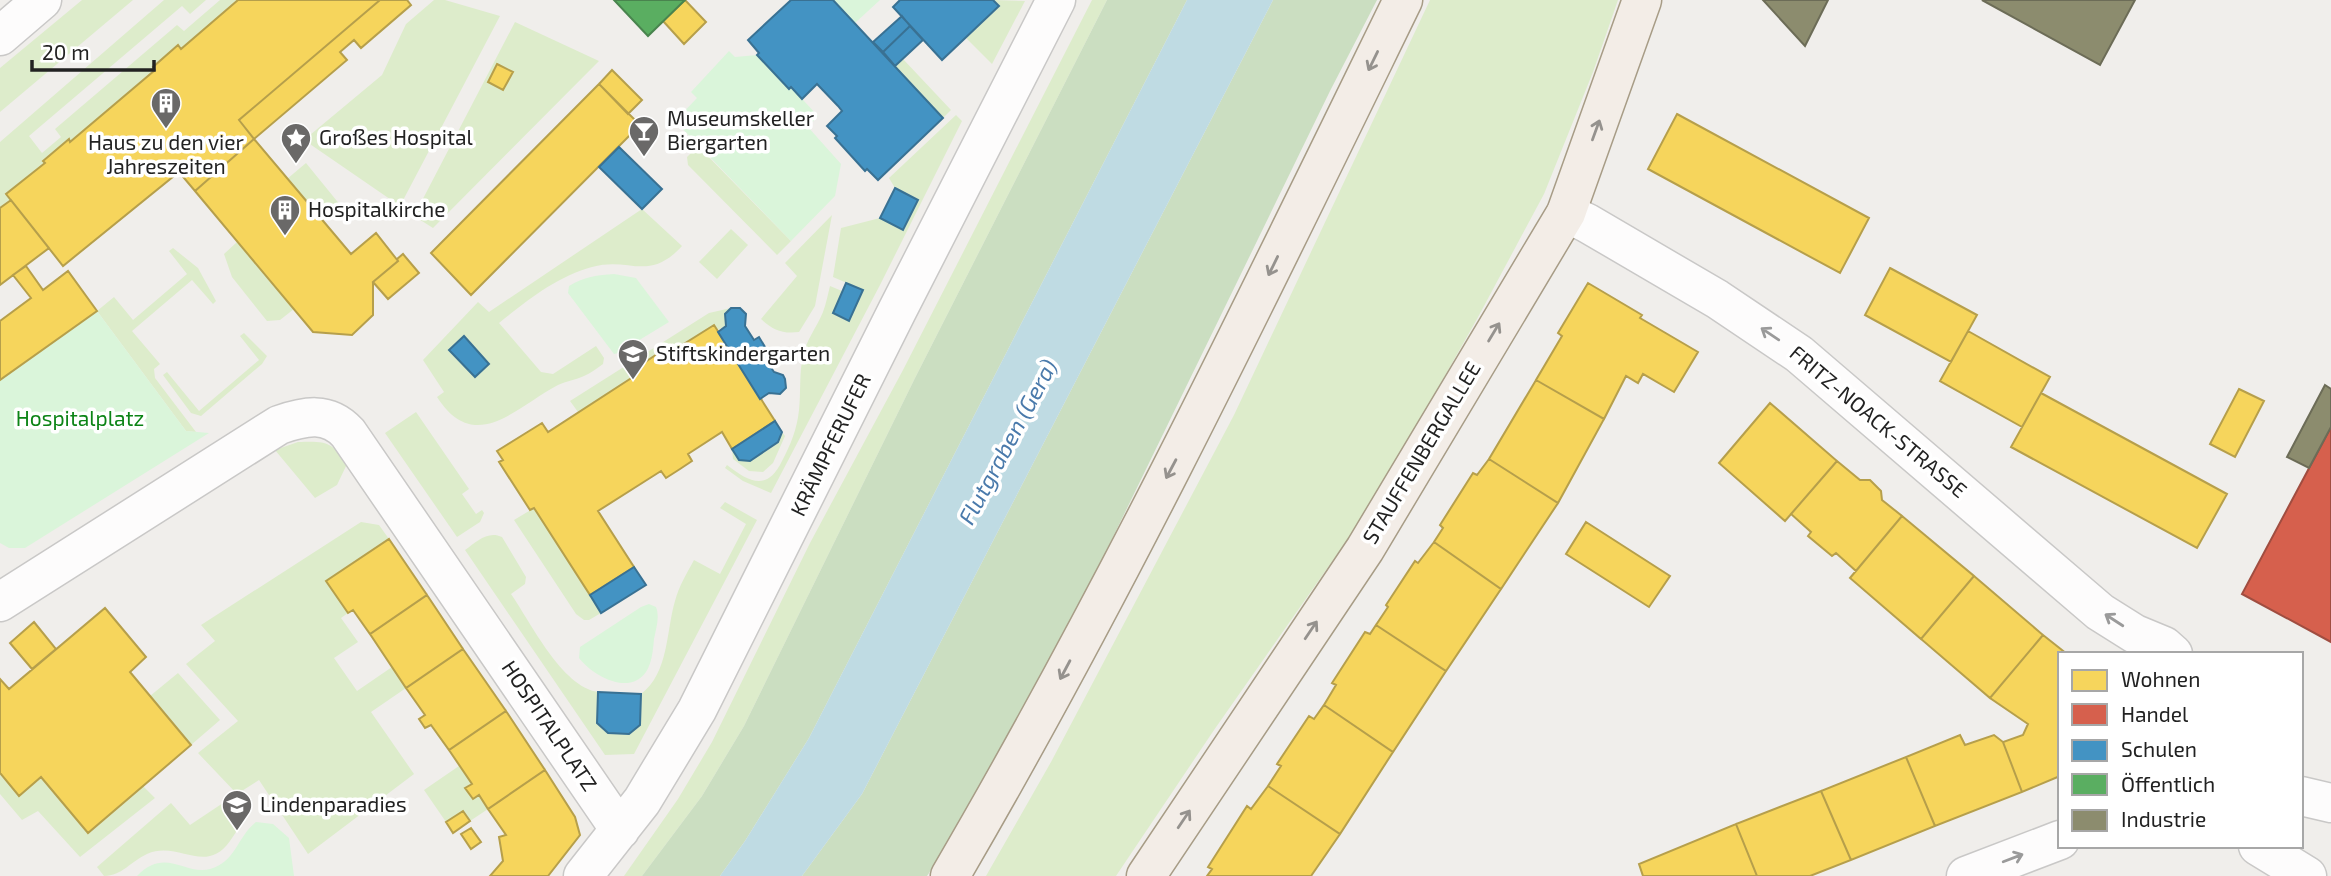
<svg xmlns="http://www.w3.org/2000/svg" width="2331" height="876" viewBox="0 0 2331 876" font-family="'Exo 2',sans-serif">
<rect width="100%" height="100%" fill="#f0eeeb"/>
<path fill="#ddeccb" d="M82,0H133L0,112V68Z
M164,0H206L190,14L182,6L29,136L42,153L61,137L55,129L177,25L184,31L220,0H238L181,49L178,46L153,67L155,70L70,142L69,140L43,161L45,163L6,194L11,200L0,208V142Z
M434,0H445L500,16L400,206L304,140L382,75L406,24Z
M993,0L1025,1L992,64L966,38L999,7Z
M1092,0H1107L915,378L744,726L702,796L642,876H624L678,799L712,742L810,543L903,370Z
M1430,0H1618L1593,72L1544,194L1477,319L1373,503L1214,730L1116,876H986L1051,762L1234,415Z
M515,22L599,61L433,228L414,216Z
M903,59L951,110L943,118L895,66Z
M956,115L962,121L880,285L771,493L743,481L725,468L727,465C749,482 767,492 782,461C791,444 797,429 799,410C801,392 799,373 803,356C806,340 817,327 823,312C826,304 828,294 830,286L842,291L833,313L849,321L863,290L833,277L841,228L880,218L904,230L918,200L895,188L889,178Z
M698,146L791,241L777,255L688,165L687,157Z
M306,163L341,206L322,221L287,179Z
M642,209L682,246C648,283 630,256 592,267C556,277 528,300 499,323L541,372L553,374L596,346L604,358L603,364C597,368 591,373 584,376C576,380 566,381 558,385C516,407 475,456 437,397L444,392L423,360L478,302L489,312Z
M832,215L815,306L799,332C782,334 773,330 761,319L797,276L785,263Z
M731,229L748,245L717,279L699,262Z
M237,242L294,309L280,320L267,321L232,277L224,254Z
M173,248L198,268L216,301L213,304L192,280L132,331L160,364L154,369L155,378L196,432L186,431L97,311L114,297L133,320L187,274L169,251Z
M731,308L725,314L726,326L674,350L671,346L633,370L636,375L578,412L570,401L709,313Z
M244,333L267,356L262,364L201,416L191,413L163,375L167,372L199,411L259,360L240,336Z
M416,412L469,489L462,494L476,514L482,510L484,513L480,522L457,537L385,433Z
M782,432L785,436L773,463L763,472L749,471L733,459L732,449L750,461L778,442Z
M298,442C325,441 332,441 347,464L337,485L315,498L275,450Z
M725,502L757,520L634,754L605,755L465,550C476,542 488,530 502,537L526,577L525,584L511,594C531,623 562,687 598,692L597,723L608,733L629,734L640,724L641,694C669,673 666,631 675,601C679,586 687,573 694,560L720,574L746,524L720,508Z
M534,508L601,613L589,620H584L576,614L514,520Z
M361,522L379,525L389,539L326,581L348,613L341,618L358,642L334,658L357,691L392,667L406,688L371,712L414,774L308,854L259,780L237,794L198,753L238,721L186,664L215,641L201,625Z
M178,673L220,720L191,745L150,696Z
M459,766L472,784L466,788L479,795L488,809L470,821L463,811L446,822L424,790Z
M0,773L19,796L41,777L88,832L143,786L155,798L80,857L38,811L22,820L0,794Z
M226,801C235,806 241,811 239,822C239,829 234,835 230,841C205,876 179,840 147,854C131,861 122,876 104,876L97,867L171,803L190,825Z"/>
<path fill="#cbdec1" d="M1107,0H1187L809,738L745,841L720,876H642L702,796L744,726L915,378Z
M1273,0H1377L1330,91L1077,611L942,854L927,876H802L862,794Z"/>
<path fill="#daf5da" d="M833,0H880L855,23Z
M729,51L735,57L757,55L789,88L791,87L818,116L808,127L841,164L835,196L791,241L675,121L697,98L691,92Z
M614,274L636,278L669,322L618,353L614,354L568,293L569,286C583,277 598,275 614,274Z
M97,311L186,431L209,433L25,548H9L0,543V380Z
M649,604L656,607C660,617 656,629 654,639C653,650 652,663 646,672C629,696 593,676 579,658L580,647L641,607Z
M256,822L273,824L289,838L294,876H137C165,846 186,876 210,869C236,862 237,837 256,822Z"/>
<path fill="#bfdbe3" d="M1187,0H1273L862,794L802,876H720L745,841L809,738Z"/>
<path fill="#f6d55c" stroke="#b69f4b" stroke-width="2" d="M238,0H380L239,120L254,139L195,191L179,172L63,266L6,194L45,163L43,161L69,139L70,142L155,70L153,67L178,45L181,49Z
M380,0H407L411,5L361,48L354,40L340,52L347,60L254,139L239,120Z
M685,0L706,22L684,44L663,21Z
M497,64L513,72L503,90L488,82Z
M612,70L642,100L628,114L599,84Z
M599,84L640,125L471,295L431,253Z
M1677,114L1869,218L1840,273L1648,169Z
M254,139L351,254L376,233L398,261L373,282V315L352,335L313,332L195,191Z
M11,200L49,248L0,285V208Z
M403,254L419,273L388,299L373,282L398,261L397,259Z
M26,266L43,290L68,271L97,311L0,380V321L31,298L13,275Z
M1890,268L1977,315L1951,362L1865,315Z
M1588,283L1642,315L1640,318L1698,352L1674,392L1643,374L1638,383L1626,376L1604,419L1536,380L1562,336L1558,333Z
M714,325L775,421L732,449L722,432L688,454L692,461L680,469L666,478L661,471L598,511L634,567L590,595L534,508L530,510L499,462L503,460L497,451L542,423L548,432L636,375L633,370L671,345L674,350Z
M1968,331L2050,377L2022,427L1940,381Z
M1536,380L1604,419L1558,503L1489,459Z
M2239,389L2264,401L2235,457L2210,444Z
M2041,393L2227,494L2197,548L2011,447Z
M1770,403L1837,461L1785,521L1719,463Z
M1489,459L1558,503L1501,589L1434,542L1443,528L1440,525L1473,473L1477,475Z
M1837,461L1860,480H1870L1881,491L1882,500L1902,516L1856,571L1836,553L1832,556L1808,536L1811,532L1791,514Z
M1902,516L1974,576L1921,639L1850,578Z
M1586,522L1670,576L1649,607L1566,554Z
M389,539L427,595L370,634L353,610L348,613L326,581Z
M1434,542L1501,589L1446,671L1376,625L1388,607L1386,605L1415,561L1418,563Z
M1974,576L2043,635L1990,698L1921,639Z
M427,595L463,649L406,688L370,634Z
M105,608L146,657L130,672L191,745L88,833L41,777L19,796L0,773V679L9,689Z
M34,622L56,649L32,669L10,643Z
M1376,625L1446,671L1393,752L1324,705L1336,685L1332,683L1365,632L1370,634Z
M2043,635L2067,654H2060V776L2022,792L2003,742L2023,735L2028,724L1990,698Z
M463,649L506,711L449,750L431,725L425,728L419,719L425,715L406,688Z
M1324,705L1393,752L1340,834L1268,786L1281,766L1277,764L1309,716L1314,719Z
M506,711L545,770L488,809L479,795L473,799L465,788L472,784L449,750Z
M1960,735L1965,745L1994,735L2003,742L2022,792L1935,826L1906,757Z
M1906,757L1935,826L1851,860L1821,791Z
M545,770L575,817L580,835L548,876H490L503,861L499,837L506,835L488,809Z
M1268,786L1340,834L1311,876H1207L1212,869L1208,867L1247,806L1251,809Z
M1821,791L1851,860L1810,876H1757L1736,824Z
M463,811L470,821L453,833L446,822Z
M1736,824L1757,876H1643L1639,864Z
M471,828L481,842L471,849L461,834Z"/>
<path fill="#d6604d" stroke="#a04d40" stroke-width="2" d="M2331,427V642L2242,594Z"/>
<path fill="#4393c3" stroke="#397193" stroke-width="2" d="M791,0H833L943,118L878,180L867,169L865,171L835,138L837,136L827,126L842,111L838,106L817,84L802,99L791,87L789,89L757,55L759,53L748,40Z
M900,0H993L999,6L942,60L893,7Z
M902,16L910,26L883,52L873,42Z
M910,26L923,40L895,66L883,52Z
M619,147L662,189L642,209L599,167Z
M895,188L918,200L903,230L880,218Z
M846,283L863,290L849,321L833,313Z
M731,308H740L746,314L745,326L754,340L759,337L771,357L766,360L774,372L783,375L785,379L786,388L780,394L769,393L760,399L718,332L726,326L725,314Z
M464,336L489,364L475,377L449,350Z
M775,421L782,432L778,442L750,461L739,460L732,449Z
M634,567L646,585L601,613L590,595Z
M598,692L641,694L640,725L629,734L608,733L597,723Z"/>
<path fill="#5aae61" stroke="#49844e" stroke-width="2" d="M614,0H685L648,36Z"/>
<path fill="#8c8c6e" stroke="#6c6c57" stroke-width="2" d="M1763,0H1828L1805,46Z
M1982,0H2135L2100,65Z
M2325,385L2331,389V427L2309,468L2287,457Z"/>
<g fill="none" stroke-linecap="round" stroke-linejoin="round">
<g stroke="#c9c8c7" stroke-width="41">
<path id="minor" d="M0,36L42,0
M1566,213L1587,223L1717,299L1799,354L2100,612L2135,634L2164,646L2173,654
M0,602L279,425C305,416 328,411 348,433L620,830
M2301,796L2331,803
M2258,846L2307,876
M583,876L642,801L697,710L897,311L1056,0
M1966,876L2060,840"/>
</g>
<g stroke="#a79c86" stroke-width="41">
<path id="major" d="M950,876C1116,592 1259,295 1403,0
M1146,876L1365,549L1566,213L1642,0"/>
</g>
<use href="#minor" stroke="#fdfcfc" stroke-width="38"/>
<use href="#major" stroke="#f3ede7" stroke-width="38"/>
</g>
<defs><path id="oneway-shaft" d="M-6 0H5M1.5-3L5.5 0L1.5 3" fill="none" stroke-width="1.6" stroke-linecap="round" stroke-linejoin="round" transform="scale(1.75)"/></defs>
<g stroke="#95928e">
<use href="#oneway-shaft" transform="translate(1373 61) rotate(116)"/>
<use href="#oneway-shaft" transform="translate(1596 130) rotate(-70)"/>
<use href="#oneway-shaft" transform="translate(1273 266) rotate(116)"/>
<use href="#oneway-shaft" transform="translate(1494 332) rotate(-59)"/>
<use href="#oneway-shaft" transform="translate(1171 469) rotate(118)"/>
<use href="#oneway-shaft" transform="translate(1311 630) rotate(-56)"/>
<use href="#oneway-shaft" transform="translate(1065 670) rotate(118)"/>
<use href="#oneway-shaft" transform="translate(1184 819) rotate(-56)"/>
</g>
<g stroke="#9a9a9a">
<use href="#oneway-shaft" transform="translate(1770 334) rotate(-146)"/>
<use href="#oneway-shaft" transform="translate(2114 620) rotate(-147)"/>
<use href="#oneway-shaft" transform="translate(2013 858) rotate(-21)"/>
</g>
<defs>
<g id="building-pin" transform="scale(1.575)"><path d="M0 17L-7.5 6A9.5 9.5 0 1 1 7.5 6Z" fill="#6a6968" stroke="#fff"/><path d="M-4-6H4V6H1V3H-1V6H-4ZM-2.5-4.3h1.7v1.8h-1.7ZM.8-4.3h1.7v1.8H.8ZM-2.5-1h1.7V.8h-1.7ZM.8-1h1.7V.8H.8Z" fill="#fff"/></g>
<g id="bar-pin" transform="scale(1.575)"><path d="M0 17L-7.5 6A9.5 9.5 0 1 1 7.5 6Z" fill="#6a6968" stroke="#fff"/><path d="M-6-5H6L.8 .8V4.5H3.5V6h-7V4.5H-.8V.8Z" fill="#fff"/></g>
<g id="sight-pin" transform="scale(1.575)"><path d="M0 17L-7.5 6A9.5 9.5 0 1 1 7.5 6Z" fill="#6a6968" stroke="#fff"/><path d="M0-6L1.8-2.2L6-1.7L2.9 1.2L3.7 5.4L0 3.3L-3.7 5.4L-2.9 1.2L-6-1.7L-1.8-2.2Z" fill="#fff"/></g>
<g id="school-pin" transform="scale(1.575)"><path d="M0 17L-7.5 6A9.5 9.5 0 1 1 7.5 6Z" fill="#6a6968" stroke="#fff"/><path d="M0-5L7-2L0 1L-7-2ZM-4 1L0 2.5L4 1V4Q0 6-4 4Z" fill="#fff"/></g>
</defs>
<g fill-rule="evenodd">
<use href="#building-pin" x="166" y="103"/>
<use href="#bar-pin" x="644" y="131"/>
<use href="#sight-pin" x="296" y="138"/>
<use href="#building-pin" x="285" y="210"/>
<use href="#school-pin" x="633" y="354"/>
<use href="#school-pin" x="237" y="805"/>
</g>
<g text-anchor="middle" stroke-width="7" stroke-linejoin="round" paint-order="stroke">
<g font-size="21" fill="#222" stroke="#fff" text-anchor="start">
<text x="667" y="126">Museumskeller<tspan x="667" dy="24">Biergarten</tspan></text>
<text x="319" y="145">Großes Hospital</text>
<text x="166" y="150" text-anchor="middle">Haus zu den vier<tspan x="166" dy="24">Jahreszeiten</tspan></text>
<text x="308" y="217">Hospitalkirche</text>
<text x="656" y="361">Stiftskindergarten</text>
<text x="260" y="812">Lindenparadies</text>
</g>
<g font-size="21" fill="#0c8416" stroke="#fff">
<text x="80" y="426">Hospitalplatz</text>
</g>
<g font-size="21" fill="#222" stroke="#fff">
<text transform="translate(1878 422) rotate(40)" y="7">FRITZ-NOACK-STRASSE</text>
<text transform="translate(831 445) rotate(-64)" y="7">KRÄMPFERUFER</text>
<text transform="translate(1422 453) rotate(-59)" y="7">STAUFFENBERGALLEE</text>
<text transform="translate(549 726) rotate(56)" y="7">HOSPITALPLATZ</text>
</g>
<g font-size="23" font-style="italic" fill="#4a7aab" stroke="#fff">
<text transform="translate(1008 442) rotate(-62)" y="8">Flutgraben (Gera)</text>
</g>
</g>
<rect x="2058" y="652" width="245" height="196" fill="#ffffff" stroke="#a7a7a7" stroke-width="2"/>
<rect x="2072" y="670" width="35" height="21" fill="#f6d55c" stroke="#a7a7a7" stroke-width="2"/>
<text x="2121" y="687" font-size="21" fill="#222222">Wohnen</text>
<rect x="2072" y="704" width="35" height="21" fill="#d6604d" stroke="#a7a7a7" stroke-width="2"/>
<text x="2121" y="722" font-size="21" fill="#222222">Handel</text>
<rect x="2072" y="740" width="35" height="21" fill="#4393c3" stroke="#a7a7a7" stroke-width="2"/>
<text x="2121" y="757" font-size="21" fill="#222222">Schulen</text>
<rect x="2072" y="774" width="35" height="21" fill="#5aae61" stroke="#a7a7a7" stroke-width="2"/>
<text x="2121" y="792" font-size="21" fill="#222222">Öffentlich</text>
<rect x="2072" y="810" width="35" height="21" fill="#8c8c6e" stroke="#a7a7a7" stroke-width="2"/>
<text x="2121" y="827" font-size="21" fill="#222222">Industrie</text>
<path d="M32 60v10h122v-10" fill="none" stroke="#222222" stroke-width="3.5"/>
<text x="42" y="60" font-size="21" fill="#222222" stroke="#ffffff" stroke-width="5" paint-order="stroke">20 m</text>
</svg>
